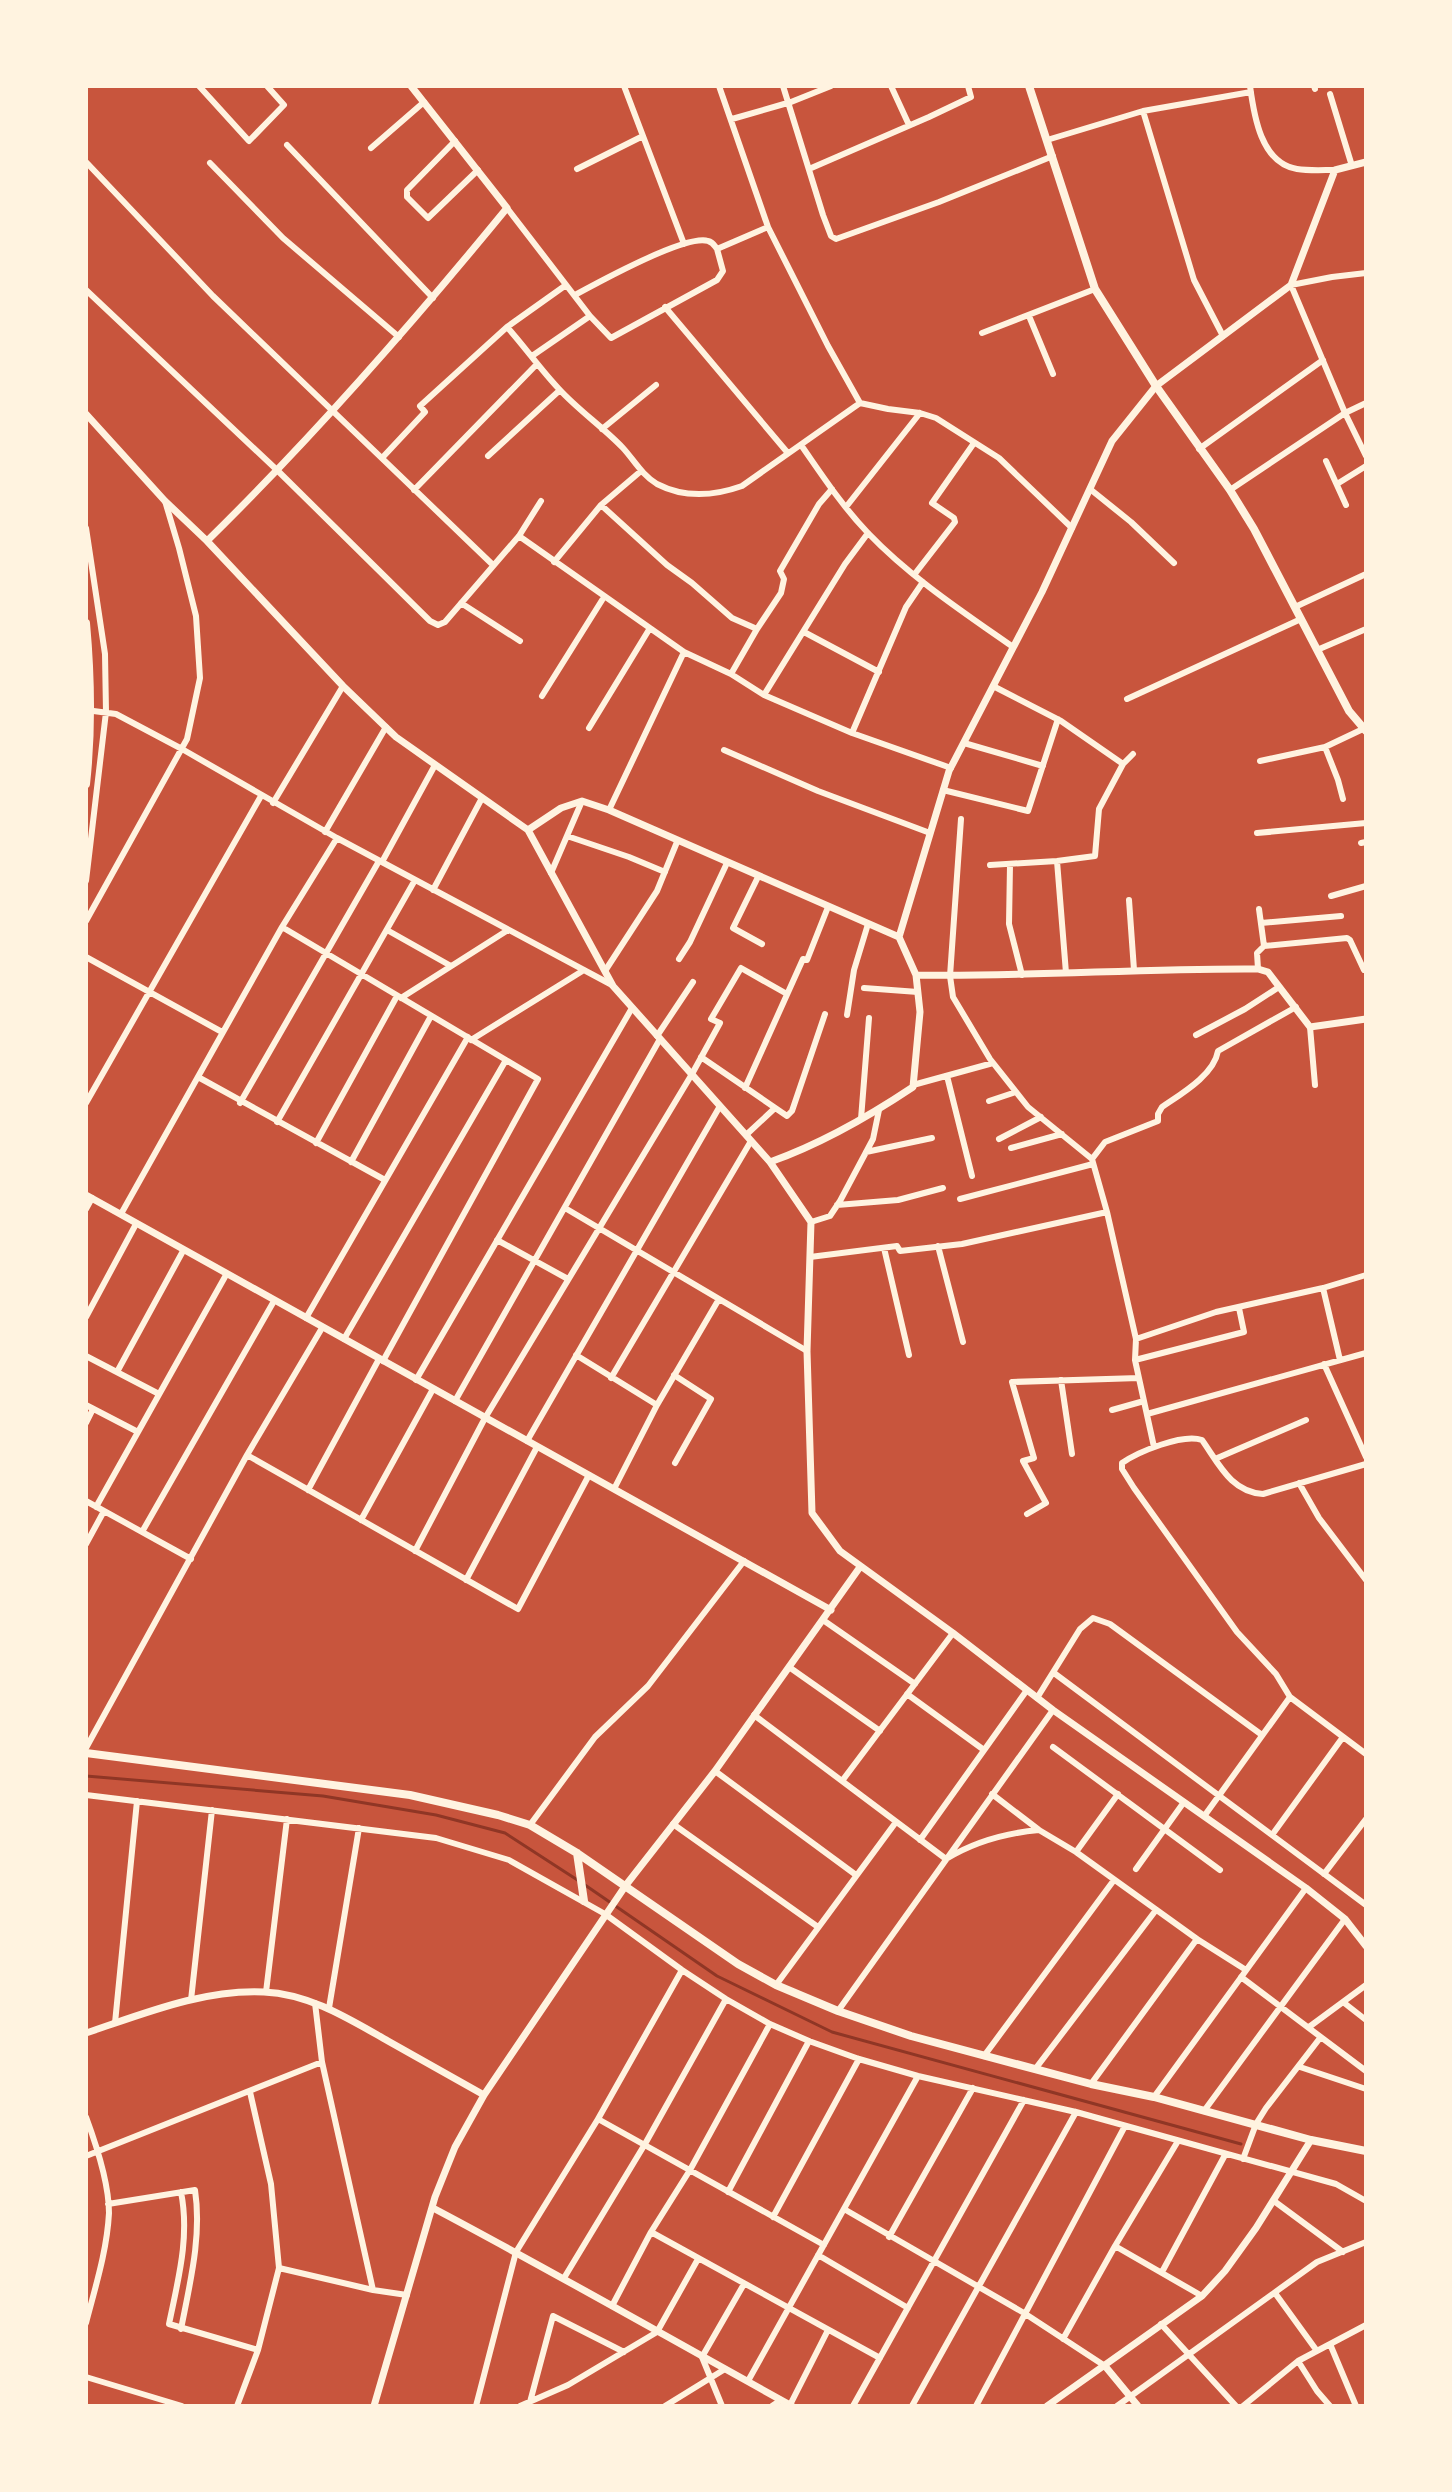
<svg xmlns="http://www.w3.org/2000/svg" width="1452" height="2492" viewBox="0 0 1452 2492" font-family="'Open Sans',sans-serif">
<rect width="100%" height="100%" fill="#c8553d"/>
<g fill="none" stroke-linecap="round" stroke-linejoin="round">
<path stroke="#8f3625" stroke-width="3" d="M86,1776L323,1796L436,1815L505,1833L579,1881
M585,1885L717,1976L832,2032L1241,2144"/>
<path stroke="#fff3e0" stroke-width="6" d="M199,86L249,141L284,105L267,86
M624,86L684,244
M719,86L768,227L828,346L860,403
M783,86L823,215L831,236L836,239L939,202L1053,156
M891,86L909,125
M1250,86C1254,116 1261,163 1297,169C1309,171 1323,170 1335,170
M1314,86L1315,89
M1330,94L1352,166
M1143,111L1194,280L1223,336
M732,119L791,102L831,86
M1047,140L1143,111L1251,92
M455,141L407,190V197L428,218L478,170
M287,145L433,298
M371,148L424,102
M86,162L213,296L493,565
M210,163L283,238L399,337
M577,169L643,136
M809,169L929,117L971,97L968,86
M507,208L590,316L611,338L717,280L723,271L717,249
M1366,273L1332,277L1291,285L1345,413L1366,456
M86,290L278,471L430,621L438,625L445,622L519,536L541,501
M575,295C597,283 686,234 708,241C713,242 714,245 717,249L768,227
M665,307L787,452
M1029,316L1053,374
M507,327C525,347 540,369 559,389C578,410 603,427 623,448C634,460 642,475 657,484C684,498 714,496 742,486L860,403L888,409L920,413L936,418L999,458L1072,528
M982,333L1095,289
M532,356L590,316
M602,429L656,385
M801,445C822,475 842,506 868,533C910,577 963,612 1013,647
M1199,449L1323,360
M488,456L560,390
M382,458L425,412L420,406L507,327L566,285
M1326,461L1346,505
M1337,484L1366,466
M1090,489L1131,522L1174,563
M414,490L537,364
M1230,490L1345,413L1366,403
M601,505L667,565L692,583L732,618L757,629L781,593L784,579L780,571L819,504L832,489
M846,507L920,413
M86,528L105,654L106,712L86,881
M519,536L684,652L731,674L764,695L852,733L951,768
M554,562L601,505L641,471
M914,575L955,522L954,518L932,503L974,443
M461,603L520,641
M1295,607L1366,574
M804,632L879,672
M1317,650L1366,629
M731,674L757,629
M993,686L1061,721L1123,764
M764,695L845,564L868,533
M542,696L604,597
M1127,699L1301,619
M86,710L116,714L182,749L337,838L612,985
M589,728L650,628
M852,733L906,607L923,582
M964,743L1043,766
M1325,747L1338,780L1343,799
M724,750L818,791L930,833
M1260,761L1325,747L1363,729
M943,790L1028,811L1058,719
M273,803L343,686
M609,810L684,652
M961,819L950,976L953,997L990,1059L1028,1107L1092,1159L1107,1212L1136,1339L1135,1360L1154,1447
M325,832L386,727
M1257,833L1366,823
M567,836L629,857L665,872
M1361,843L1366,842
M1057,861L1066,973
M382,862L435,765
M990,865L1057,861L1095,856L1099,809L1123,764L1133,754
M1010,865L1009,924L1022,975
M551,873L582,801
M758,877L733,928L762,944
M433,890L482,798
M1331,896L1366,886
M1129,900L1134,970
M1259,909L1264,946
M86,921L187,739L200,678L196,616L179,548L165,501
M1261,923L1341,916
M282,927L538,1079L383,1361
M387,930L451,966
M86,957L222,1032
M679,959L690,942L727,863
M1258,969L1257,953L1264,946L1347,938L1350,940L1364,970
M605,971L657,891L677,842
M864,988L918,992
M401,998L508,930
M847,1015L854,970L868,924
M1310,1027L1315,1085
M1196,1035L1245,1009L1279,987
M657,1036L693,982
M471,1040L584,970
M701,1057L787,1116L792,1111L825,1014
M947,1076L972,1176
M198,1077L385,1180
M913,1085L993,1063
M745,1088L803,959L807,960L828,907
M989,1101L1016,1092
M86,1103L261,796
M240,1103L379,861
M861,1119L869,1018
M277,1122L415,880
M746,1135L775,1108
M999,1139L1041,1117
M316,1143L397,996
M1011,1148L1062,1134
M866,1152L932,1138
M1092,1159L1105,1142L1158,1121V1114L1162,1107C1181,1094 1214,1075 1218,1051L1296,1007
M351,1162L431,1016
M960,1199L1093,1164
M837,1205L898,1200L943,1188
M565,1208L807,1351
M86,1209L92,1198
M121,1214L282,927L337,838
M811,1222L830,1216L840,1201L873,1139L879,1110
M497,1240L568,1279
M938,1246L963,1342
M884,1248L909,1355
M810,1257L897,1246L900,1251L962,1244L1107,1212
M1323,1288L1340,1360
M86,1317L136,1224
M306,1318L468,1037
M344,1339L506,1060
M1136,1339L1216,1312L1323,1288L1366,1275
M576,1355L657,1405
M86,1356L159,1394
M1135,1360L1244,1332L1239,1308
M1324,1364L1366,1457
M117,1372L183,1251
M674,1375L711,1399L675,1463
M611,1378L751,1141
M416,1380L632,1008
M1061,1380L1072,1454
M455,1401L660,1039
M86,1405L138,1432
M1112,1410L1144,1401
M1147,1414L1366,1353
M86,1423L93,1409
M527,1441L720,1106
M247,1455L518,1609L589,1475
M1215,1459L1306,1420
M1366,1464L1263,1494C1231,1492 1219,1464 1202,1440C1183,1433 1138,1452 1122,1463V1469L1134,1488L1237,1632L1276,1674L1290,1697L1366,1754
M1299,1483L1319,1518L1366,1580
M614,1489L657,1405L719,1299
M308,1490L379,1359
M86,1501L191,1559
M96,1507L226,1275
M1027,1514L1046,1503L1023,1461L1034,1458L1012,1382L1139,1378
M361,1520L433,1389
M142,1532L274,1301
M86,1544L104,1511
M415,1551L485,1418L692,1074L720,1023L711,1019L741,968L787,994
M466,1580L537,1447
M823,1620L915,1684
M789,1667L880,1731
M1054,1673L1366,1905
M907,1694L984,1750
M1037,1698L1080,1629L1093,1618L1110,1624L1262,1735
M754,1715L946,1859C974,1842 1006,1833 1039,1830
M1053,1747L1220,1870
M86,1748L247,1455L322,1328
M715,1771L856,1875
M842,1781L953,1633
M992,1794L1039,1830L1076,1852L1197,1939L1246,1970
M86,1795L436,1838L509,1860L605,1914L682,1970L726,1999L770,2024L809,2041L859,2059L918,2076L1076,2112L1336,2184L1366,2201
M1205,1815L1290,1697
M673,1824L818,1927
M530,1825L595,1737L648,1686L744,1561
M1272,1835L1343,1737
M920,1840L1027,1690
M1076,1852L1118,1794
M1136,1869L1184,1802
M1324,1874L1366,1819
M1241,1977L1366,2071
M776,1985L896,1822
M266,1992L287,1819
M191,2000L212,1810
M1343,2002L1366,2020
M315,2003L322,2062L373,2290
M329,2008L359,1828
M838,2011L1053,1710
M115,2023L137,1801
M1309,2027L1366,1985
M984,2056L1114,1880
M1300,2067L1366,2089
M1036,2068L1156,1910
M1091,2084L1197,1939
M1154,2097L1306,1888
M1204,2111L1345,1919
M86,2117C96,2144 109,2184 109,2213C107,2251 95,2288 86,2323
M598,2119L824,2245
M86,2156L322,2062
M1243,2159L1256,2124L1266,2108L1320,2038
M181,2192C190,2237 178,2280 169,2324L258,2350
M728,2192L809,2041
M1274,2201L1343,2252
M108,2204L195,2190C202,2236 190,2283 181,2329
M844,2209L1024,2313L1105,2366
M773,2217L859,2059
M651,2232L880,2358
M889,2237L973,2088
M1115,2246L1202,2296
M818,2255L908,2308
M279,2268L373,2290L407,2295
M1162,2272L1225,2155
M564,2278L645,2144L726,1999
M1275,2293L1317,2351
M612,2306L651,2232L690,2170L770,2024
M1161,2324L1236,2406
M1063,2339L1115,2246L1178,2141
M1330,2344L1356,2406
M1298,2361L1317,2391L1330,2406
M86,2377L182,2406
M748,2381L918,2076
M530,2402L553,2316L624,2352
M790,2405L828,2330
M237,2406L258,2350L279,2268L271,2184L250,2092
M476,2406L516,2252L598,2119L682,1970
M520,2406L568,2385L657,2332L698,2259
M665,2406L725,2369
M722,2406L702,2357L744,2284
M772,2406L781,2400
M853,2406L1024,2100
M912,2406L1076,2112
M976,2406L1125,2126
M1117,2406L1317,2262L1366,2242
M1243,2406L1298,2361L1366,2325"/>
<path stroke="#fff3e0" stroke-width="7" d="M86,414L165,501L207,541L343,686L396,737L528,830L613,986L770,1162L811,1222L807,1351L812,1513L840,1551L953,1633L1053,1710L1306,1888L1345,1919L1366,1946
M207,541C314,436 412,324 507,208L411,86
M528,830L561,808L582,801L609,810L899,937
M916,975C1030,977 1144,968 1258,969L1268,972L1310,1027L1366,1019
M770,1162C821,1144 868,1117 913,1087L920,1012L916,975L899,937L949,771L1042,592L1112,441L1156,386L1291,285L1335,170L1366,162
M86,1195L831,1610
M86,2033C143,2014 203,1989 264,1992C310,1994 349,2019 388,2041C420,2059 452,2077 484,2095
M433,2208C554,2272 672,2340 792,2406
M1105,2366L1138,2406
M374,2406L435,2197L455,2147L484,2095L626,1885L715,1771L860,1567
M1047,2406L1202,2296L1225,2271L1256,2228L1311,2140"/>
<path stroke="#fff3e0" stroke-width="8" d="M1029,86L1095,289L1156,386L1230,490L1254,529L1349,711L1366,731
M86,623C91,678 92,730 86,784
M86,1753L410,1795L498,1815L530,1825L577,1853L738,1964L776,1985L838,2011L911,2036L1091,2084L1154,2097L1311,2140L1366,2151
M577,1853L584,1901"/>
</g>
<rect width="1452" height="2492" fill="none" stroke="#fff3e0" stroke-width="176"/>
</svg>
